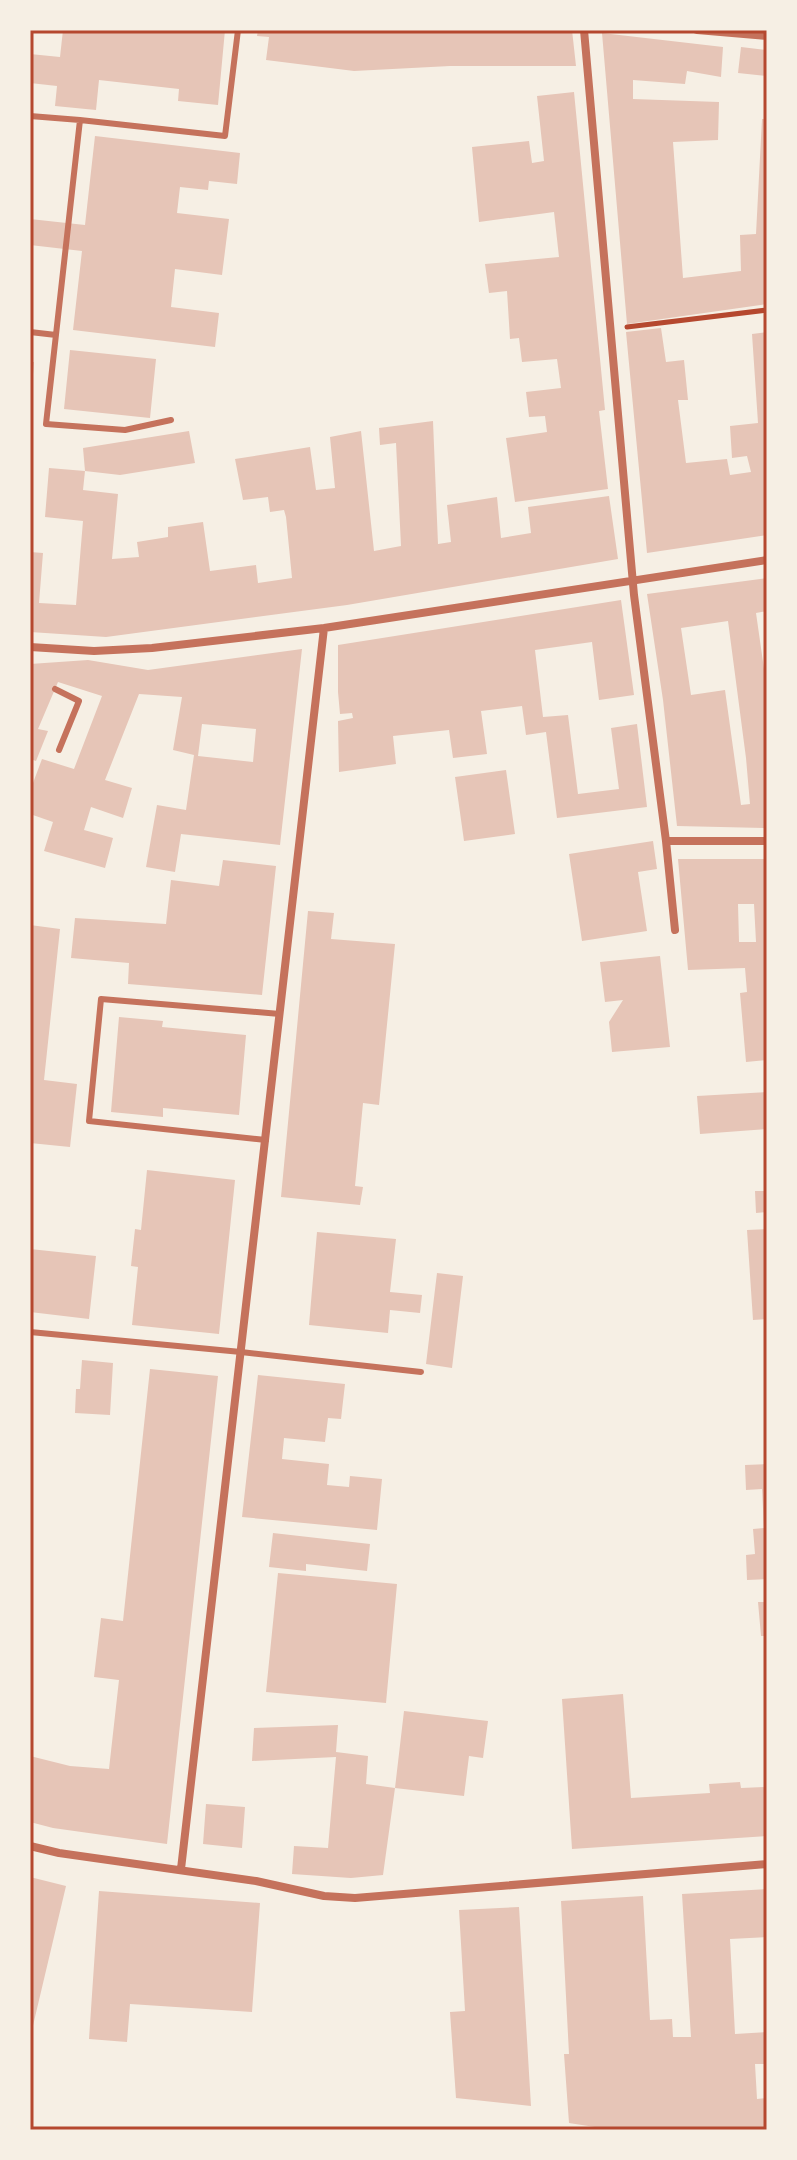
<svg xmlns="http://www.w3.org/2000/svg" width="797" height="2160" viewBox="0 0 797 2160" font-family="Lato,sans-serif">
<rect width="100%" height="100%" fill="#f6efe4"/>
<path fill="#e6c5b7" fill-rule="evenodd" d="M63,30H225L218,105L178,101L179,89L99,80L96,110L55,106L57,86L30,83V54L60,57Z
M258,30H572L576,66H450L354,71L266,60L269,37L257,36Z
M602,33L723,47L721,77L687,71L685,84L633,80V99L719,102L718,140L673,142L683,278L741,271L740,235L756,234L762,119H767V304L627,324Z
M741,47L767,50V76L738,73Z
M574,92L605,410L599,411L608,489L515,502L506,438L547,432L545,416L529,417L526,392L561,388L557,359L522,362L519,338L510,339L507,291L489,293L485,264L559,257L554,212L479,222L472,147L529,141L532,163L544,161L537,96Z
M95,136L240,153L237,184L209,181L208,190L180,187L177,213L229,219L222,275L175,269L171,307L219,313L215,347L73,330L82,251L30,245V219L85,225Z
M661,328L666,362L684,360L688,400H678L686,463L727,459L730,475L751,472L747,456L732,458L730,426L758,423L752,334L767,332V535L647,553L626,332Z
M70,350L156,359L150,418L64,409Z
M30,362H34L32,387H30Z
M433,421L438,544L451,542L447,505L497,497L501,538L531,533L528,507L609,496L618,559L347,605L106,637L30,632V552L43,553L39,603L76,605L83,521L45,517L49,468L85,471L83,490L118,494L112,559L139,557L137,542L168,537V527L203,522L210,571L256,565L258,583L292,578L286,517L284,510L270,512L268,497L243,500L235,459L310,447L316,490L335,488L330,437L361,431L374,551L401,546L396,443L380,445L379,428Z
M189,431L195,463L120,475L85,471L83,448Z
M767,578V611L756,613L765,676H767V828L677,826L663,700L647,594ZM728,621L746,758L750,804L741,805L725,690L691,695L681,628Z
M621,600L634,695L599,700L592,642L535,650L543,717L568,715L578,794L619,789L611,728L637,724L647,807L557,818L546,732L526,735L522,706L481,711L487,754L453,758L449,730L393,736L396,764L339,772L338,721L353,718L352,713L340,714L338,692V645Z
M302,649L280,845L181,834L175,872L146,867L157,805L186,810L194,755L173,750L182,697L139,694L105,780L132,788L123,818L91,807L84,830L113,838L105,868L44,851L53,822L30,814V791L42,759L74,769L102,696L58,682L38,729L48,731L36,761L30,759V664L88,660L148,670ZM202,724L256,729L253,762L198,756Z
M506,770L515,834L464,841L455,777Z
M653,841L657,869L638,872L647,931L582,941L569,854Z
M678,859H767V1060L746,1062L740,993L747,992L745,968L688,970ZM738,904H754L756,942H739Z
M223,860L276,866L262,995L128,984L129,963L71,958L75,918L166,924L171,880L219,886Z
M308,911L334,913L331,939L395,944L379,1105L363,1103L355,1186L363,1187L360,1205L281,1197Z
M30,925L60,929L44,1080L77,1084L70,1147L30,1143Z
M660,956L670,1047L612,1052L609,1022L623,1000L605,1002L600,962Z
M119,1017L163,1021L162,1027L246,1035L239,1115L163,1108V1117L111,1112Z
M767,1092V1129L700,1134L697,1096Z
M147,1170L235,1180L219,1334L132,1325L138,1267L131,1266L135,1229L141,1230Z
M755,1191H767V1212L756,1213Z
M767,1229V1319L753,1320L747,1230Z
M317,1232L396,1239L390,1292L422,1295L420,1313L390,1310L388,1333L309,1325Z
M30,1249L96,1256L89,1319L30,1312Z
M437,1273L463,1276L452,1368L426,1364Z
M82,1360L113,1363L110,1415L75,1413L76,1389H80Z
M150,1369L218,1376L167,1844L53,1828L30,1822V1756L70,1766L109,1769L119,1680L94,1677L101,1618L123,1621Z
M258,1375L345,1384L341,1419L328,1418L325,1442L284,1438L282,1459L329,1464L327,1485L349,1487L350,1476L382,1479L377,1530L242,1517Z
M767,1464V1579L747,1580L746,1555L755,1554L753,1529L764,1528L762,1489L746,1490L745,1465Z
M273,1533L370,1544L367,1571L306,1564V1571L269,1567Z
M278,1573L397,1584L386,1703L266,1692Z
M758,1602H767V1636H761Z
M623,1694L631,1798L710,1793L709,1784L740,1782L741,1788L767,1787V1836L572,1849L562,1699Z
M404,1711L488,1721L483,1758L469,1756L464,1796L395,1788L383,1875L351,1878L292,1874L294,1846L328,1848L336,1757L252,1761L254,1728L338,1725L336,1752L368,1756L366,1784L395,1788Z
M206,1804L245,1807L242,1848L203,1844Z
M30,1877L66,1886L31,2034L30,2033Z
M767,1889V1937L730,1939L735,2034L767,2032V2064H755L757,2099L767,2098V2130H614L569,2123L564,2054H569L561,1901L643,1896L650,2020L672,2019L673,2037H691L682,1894Z
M99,1891L260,1903L252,2012L130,2004L127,2042L89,2039Z
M519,1907L531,2106L456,2098L450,2012L465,2011L459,1910Z"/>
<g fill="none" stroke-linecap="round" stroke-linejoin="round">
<path stroke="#b5482f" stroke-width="5" d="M627,327L767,310"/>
<path stroke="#c5725c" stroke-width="6" d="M30,116L80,120
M30,332L56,335
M171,420L125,430L46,424L80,120L225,136L238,30
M55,689L79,701L59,750
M266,1140L89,1121L101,999L280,1014
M30,1332L241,1352L421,1372"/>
<path stroke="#c5725c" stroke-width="8" d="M584,30L634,595L666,841L675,930
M697,30L767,36
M30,647L94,651L152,648L324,628L767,560
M666,841H767
M30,1846L59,1853L256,1881L324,1896L355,1898L767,1864
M181,1869L324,628"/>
</g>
<rect width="797" height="2160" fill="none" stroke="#f6efe4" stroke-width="64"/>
<rect x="32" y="32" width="733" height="2096" fill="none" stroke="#b5482f" stroke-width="3"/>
</svg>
